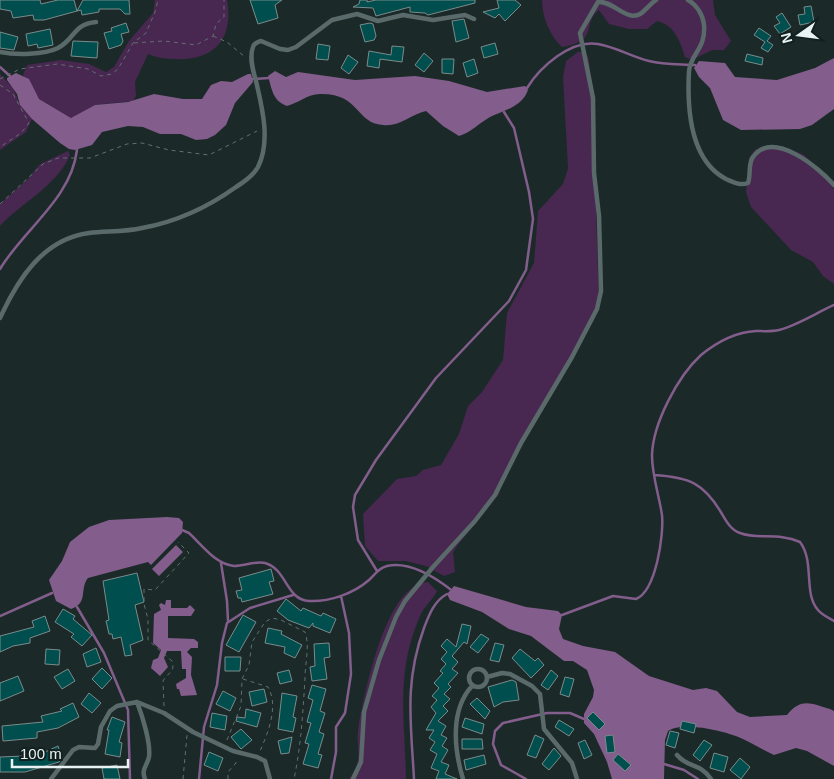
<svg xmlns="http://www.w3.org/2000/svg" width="834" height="779" viewBox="0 0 834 779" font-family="Helvetica,sans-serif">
<rect width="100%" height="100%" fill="#1b2a29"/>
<path fill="#482750" d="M155,0H227C234,39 214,61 175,59C166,59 157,58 148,54L135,82L136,96L133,101L95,105L78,116L71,118L39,99L23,75L27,65L61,60L89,64L106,72L114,67L129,41L153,13Z
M542,0H713L715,15L731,41L724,50H712L692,60L685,57C680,42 675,25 657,21L647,29H629L609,24L599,10C581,24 600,41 562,47C550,36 542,17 542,0Z
M578,52H582L588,56L592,84L599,304L594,320L503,479L499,494L457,546L453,552L455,572L444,576L426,566L406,561H378L365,546L363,514L397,479L416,476L423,470L441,465L459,434L468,406L482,392L503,360L507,313L534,263L538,211L563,184L566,175L568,168L563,77L566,61Z
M0,74L13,88L20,105L32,119L26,132L0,150Z
M763,146L788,148L804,155L816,166L834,189V284L823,276L813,262L791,250L751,207L746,192L749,158L755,150Z
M68,151L70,155C57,186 22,202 0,226V204L28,179L40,164Z
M428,582L437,591C433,600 424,606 420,616C395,673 405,720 406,779H349C366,756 354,748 359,724C365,692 386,583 428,582Z"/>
<path fill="#835d8b" d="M834,58V109L812,125L800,129L741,130L723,120L710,88L699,77L694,68L699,61L725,63L735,77L777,80L815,68Z
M275,71L286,77L298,72L355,80L415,76L449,81L487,92L525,86L528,90C522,107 504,110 490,117C479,123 472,132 459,136L443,126L426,111C411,114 400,127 383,125C355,123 360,93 320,94C307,94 299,103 287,106C273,101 272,90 268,76Z
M16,73L29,79L39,99L71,118L95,105L128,102L154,94L183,99H202L211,85L221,81L232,82L248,74H251L253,82L235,103L226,125L215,135L207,139L196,140L181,134H160L143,127L128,126L102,132L92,145L75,150L69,149L60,143L32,119L20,105L17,94L7,80V78Z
M167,517L179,518L183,522L182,533L151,565L148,562L88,578C79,589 89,603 71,609L56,601L49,580L62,561L70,542L89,527L109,520Z
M176,545L183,552L159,576L152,569Z
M454,586L526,607L558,611L562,615L559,629L563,639L583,646L615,652L649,676L693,690L706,688L717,691L737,712L750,717L787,715C802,697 811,704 830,709L834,711V766L807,751L796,748L774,755C763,750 754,744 743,739C726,731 683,721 668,731L665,740L664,779H612L607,762L594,734L584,723V714L593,697L594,690L587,670L573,661H564L531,636L509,629L482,612L450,600L447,594Z
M166,600H171V608H187L190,605L195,610L191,616H168V638L194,639L198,642V648H191L187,652L192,657L191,675L197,695L181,696L179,689H177L176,684L186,678V669H182L181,651H167L164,658L168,667L160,676L151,668L153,660L158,658L161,650L153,643L154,614L161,610L159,605L161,603L165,605Z"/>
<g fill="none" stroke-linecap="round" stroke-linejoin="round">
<path stroke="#835d8b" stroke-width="2.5" d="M0,67L10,76
M252,79L269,78
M527,88C540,67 571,39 598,44C616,47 632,57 649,61C664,65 680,64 695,65
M0,269C24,229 71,199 77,150
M654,475C689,477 704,483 722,514C726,521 731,530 740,533C758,540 778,532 800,542C815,562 803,593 818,610C822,615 829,618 834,621
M182,530L189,533C202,545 215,564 234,566C244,566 255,561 265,563C287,569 286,600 309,601C329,602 353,594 369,580C375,575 378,568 387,566C409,561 433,576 450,589
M221,563L227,601L228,621
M377,571L358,540L353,507L355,495L376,460L436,378L509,301L526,270L533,219L529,192L514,128L504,112
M77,607L104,653L128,710L130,779
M562,615L613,596L636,599C656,591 664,535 662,515C659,495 652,476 652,455C653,423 678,376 701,355C717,342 736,332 756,331C763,331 771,332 779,330C798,325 816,313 834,305
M0,616L52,593
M664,764L684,770L698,779
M199,779L204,727L217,685L222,643L227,623L250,608L293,595
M331,779L336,752V727L345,713L351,674L349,633L341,596
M414,779C411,723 404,683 424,628C429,615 434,601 447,594
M526,779L501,765L493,744L495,731L503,723L547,713H570L584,719"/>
</g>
<path fill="#004e4e" stroke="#7b8b8b" d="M0,0H40L41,4L58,0H74L77,11L44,20H34L33,15L13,18L11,11L0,9Z
M83,0H129L130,14H125L120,9H99V12L82,15L81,10L77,11Z
M250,0H282L275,5L278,18L258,24Z
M360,0H367V2L376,0H475V3L428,15L425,13L410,12V7L376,16L373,8L353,7L359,4Z
M497,0H515L521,5L505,21L499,14L495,18L483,12L499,8Z
M811,6L814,22L800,25L798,15L805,14L804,7Z
M782,13L791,27L780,34L774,26L780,23L776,17Z
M464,19L469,38L456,42L452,21Z
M126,23L129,32L121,34L123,41L121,45L109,49L104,33L112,31L111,28Z
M370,23L373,24L376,36L374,40L365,42L360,25Z
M759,28L771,36L767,41L773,45L768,52L761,48L765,42L754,35Z
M50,29L53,45L38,48L37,44L28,46L26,34Z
M0,32L18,37L14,50L0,48Z
M73,41L98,42L97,58L71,56Z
M495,43L498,54L484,58L481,47Z
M318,44L330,46L328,60L316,59Z
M392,46L404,47L402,62L380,59L379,68L367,66L369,51L391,55Z
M424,53L433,61L424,72L415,65Z
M747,54L763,58L762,65L745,61Z
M348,55L358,62L349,74L341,68Z
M442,59H454L453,74L442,73Z
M474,59L478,73L467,77L463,63Z
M271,569L274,581L269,582L273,594L242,602L241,598H238L236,591L242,590L239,578Z
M137,573L144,602L135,605L143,640L130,645L132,655L125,656L121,637L113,639L112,634H109L106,621L109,620L103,581Z
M286,599L301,611L303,608L321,616L323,613L336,619L330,633L313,626V623L309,628L288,620L277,611Z
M63,609L75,616L73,619L92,635L82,646L71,637L74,634L55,622Z
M243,615L256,622L239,652L226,645Z
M45,616L50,631L30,638V643L13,646L0,652V636L34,627L32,621Z
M462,624L471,626L467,644L464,642L452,656L458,662L452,669L458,673L448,684L451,687L444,694L450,699L443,706L448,711L438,721L446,726L441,735L447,738L442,746L448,750L441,762L449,765L445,774L457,779H436L439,771L431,768L437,754L430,750L435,742L429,738L434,730H426L436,713L431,707L437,700L432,696L439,688L434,683L443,673L440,671L446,664L441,659L447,652L441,646L447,639L456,647Z
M268,628L282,631L281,634L302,645L295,658L284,653L285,647L265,643Z
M481,634L489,639L478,653L470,647Z
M329,643L330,657L324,658L327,679L312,681L310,667L315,666L314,644Z
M495,643L504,645L499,662L490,660Z
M96,648L101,662L87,667L83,654Z
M46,649L60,650L59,665L45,664Z
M520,649L535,661L538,658L544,665L531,678L512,658Z
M225,657H241L240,671H225Z
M102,668L112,678L102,689L92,679Z
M68,669L75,681L62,689L54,677Z
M289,670L292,681L280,684L277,673Z
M551,670L558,676L548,690L541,685Z
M18,676L24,691L0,701V683Z
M565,677L574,679L569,697L560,694Z
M512,680L516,682L519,700L503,702L494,707L488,687Z
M312,685L326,689L320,711L325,713L319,732L324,734L318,754L322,755L318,768L303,764L309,744L305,743L311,723L307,722L313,700L308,698Z
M264,689L267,702L252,706L249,692Z
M223,691L236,698L230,711L216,704Z
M89,693L101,703L92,713L81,704Z
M282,693L297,696L293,717L296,718L293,732L278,729Z
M477,698L490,711L485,719L470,704Z
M73,703L79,717L58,728L37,732V738L3,741L2,726L43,722L41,716L62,711L60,709Z
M246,709L261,713L257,727L236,721L237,717L245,718Z
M593,712L605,724L599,730L587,718Z
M212,713L227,716L225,730L210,727Z
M112,717L125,722L119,742L122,743L120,757L105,754L109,730H107Z
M465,718L484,724L482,734L462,727Z
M559,720L574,729L569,736L555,727Z
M682,721L696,724L694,733L680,729Z
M241,729L252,740L241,749L231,737Z
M670,731L679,733L675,748L666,745Z
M535,735L544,739L536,758L527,755Z
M613,735L615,752L607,753L605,736Z
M292,737L289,753L281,754L278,741Z
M462,739H482L483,749H462Z
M585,740L592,755L584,759L578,743Z
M704,740L712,745L700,761L693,755Z
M58,746L62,758L59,762L25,772H0V757L24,756L45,752Z
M554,748L561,756L549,770L542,764Z
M209,752L223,758L218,771L204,765Z
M714,753L728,757L724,772L710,768Z
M618,754L631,765L625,771L613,760Z
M484,755L486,764L466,770L464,760Z
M740,758L750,767L741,779L730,770Z
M117,765L120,779H104L102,768Z"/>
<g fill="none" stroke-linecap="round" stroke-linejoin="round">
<path stroke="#626f6f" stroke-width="1" stroke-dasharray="4 4" stroke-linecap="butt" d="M213,36L227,42L245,57
M134,43L164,41L196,45L213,36L216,24L224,17V0
M0,79L20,69L57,64L88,69L101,76L112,74L118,69L133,43L146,33L155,12L158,0
M0,85L13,94L29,123L21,133L0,147
M0,204L43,164L58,158H90L127,144L142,143L169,150L209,155L257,131
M243,679L268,687C279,706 268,733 260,751
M164,706L163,681C167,673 176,672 172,661L148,640V619L144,604V589L155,590L189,553L178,542
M227,740L241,706L242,679L249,665L252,642L265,622L272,618L281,620L305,632C310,646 305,663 305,678C303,712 301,746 294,779
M183,779L187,735
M228,779V772L236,763V758"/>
<path stroke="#5a6a6a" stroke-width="4.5" d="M688,0C697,5 703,15 704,25C706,49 691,53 689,71C687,107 690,160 726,179C733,182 740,186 748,183C751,175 748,163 753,157C773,129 819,168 834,185
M0,52C15,55 44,55 58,48C75,39 73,24 96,22
M0,318C18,279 43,239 89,233C107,231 125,232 142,228C176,222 208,207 236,187C244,182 253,176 258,167C271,141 262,107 256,81C253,71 249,57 253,47C254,43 258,42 261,41L280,49L288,50L296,47L332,20L357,14L378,21L403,15L433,20L465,15L474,19
M469 678a9 9 0 1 1 18 0a9 9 0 1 1-18 0Z
M487,677L502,673L510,674L532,686L540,694L544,729L572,763L577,779
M137,702C142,715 151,743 149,757C147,766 141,769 145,779
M677,755C689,769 699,762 711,779
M51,779L73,750L79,747L95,748L98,744L101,727L110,711L117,706L137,702L164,713L193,732L233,751L257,757L265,761L270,779
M353,779L361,762L364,712L379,660L396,617L405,601L433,567L475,521L495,495L521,443L572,357L597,309L601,291L599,216L594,173L593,98L580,33L598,2C612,0 627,22 640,14C645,11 650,4 656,0
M463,779C454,749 450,710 472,686"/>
</g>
<g transform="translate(799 35) rotate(256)" stroke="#122020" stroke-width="4" paint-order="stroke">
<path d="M0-4L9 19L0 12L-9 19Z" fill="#e9f2f2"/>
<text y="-8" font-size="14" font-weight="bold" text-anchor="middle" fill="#e9f2f2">N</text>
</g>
<path d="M12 759v8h116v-8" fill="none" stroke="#e9f2f2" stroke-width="2.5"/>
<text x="20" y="759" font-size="15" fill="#e9f2f2" stroke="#122020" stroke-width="4" paint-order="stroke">100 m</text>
</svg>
